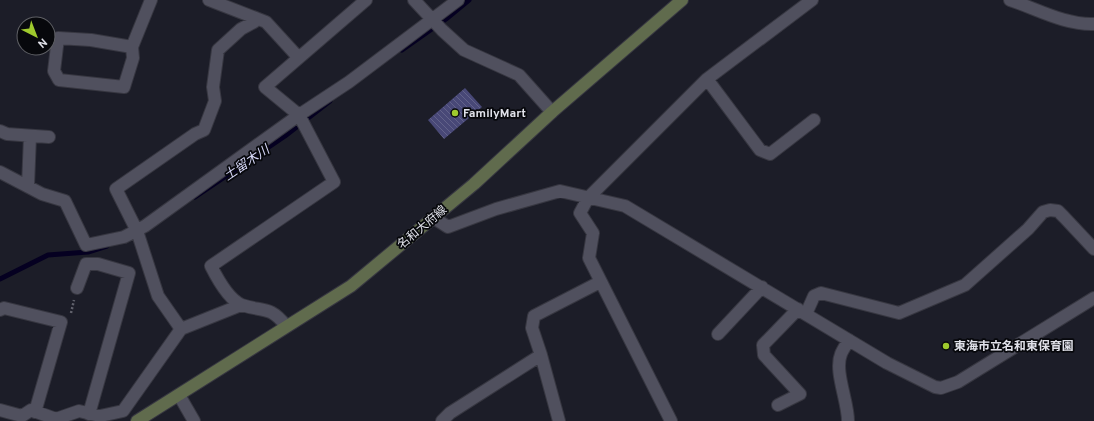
<svg xmlns="http://www.w3.org/2000/svg" width="1094" height="421" viewBox="0 0 1094 421" font-family="Overpass,'Noto Sans JP',sans-serif">
<defs>
<pattern id="building-back-hatch" width="6" height="6" patternUnits="userSpaceOnUse"><rect width="6" height="6" fill="#484877"/><path d="M-1 5l2 2M0 0l6 6M5-1l2 2" fill="none" stroke="#62628a"/></pattern>
</defs>
<rect width="100%" height="100%" fill="#1c1d28"/>
<g fill="none" stroke-linecap="round" stroke-linejoin="round">
<path stroke="#050021" stroke-width="5" d="M402,50L446,19L469,0
M195,197L285,136L330,101
M0,279L48,255L88,252L107,246"/>
</g>
<path fill="url(#building-back-hatch)" d="M465,88L482,107L444,139L428,120Z"/>
<g fill="none" stroke-linecap="round" stroke-linejoin="round">
<g stroke="#373741" stroke-width="14">
<path id="street" d="M209,0L266,22L298,57
M414,0L442,30L464,50L519,75L552,112
M1010,0C1037,9 1065,25 1094,24
M132,47L91,40L58,38L54,71L59,80L124,87L133,58L132,47L151,0
M707,79L760,150L770,154L814,120
M0,131L7,134L49,137
M0,172L42,194L65,201L86,245L124,237L145,226L299,115L349,82L458,0
M28,186L30,136
M434,218L448,227L496,209L560,191L625,206L887,363L935,387L941,388L958,382L1094,298
M77,288L86,264H98L129,273L89,414
M0,310L4,308L61,322L35,412
M806,314L814,296L821,293L899,313L965,285L1028,229L1043,212L1050,210L1058,211L1064,217L1094,249
M286,326C270,305 262,312 242,305C229,300 217,278 211,266L334,182L299,115L265,87L366,0
M181,329L158,296L137,231L116,189L195,134L204,130L215,101L213,87L218,50L241,29L254,22L256,18
M718,334L762,287
M541,355L559,421
M179,395L194,421
M778,405L800,394L764,355L763,345L798,309
M0,410L22,416L31,410L56,419L79,411L100,416L123,411L181,329L241,305
M442,421L450,413L541,355L532,328L534,316L600,282
M671,421L589,258L593,233L580,213L588,198L707,79L812,0
M848,421C848,401 834,371 841,354C843,349 846,345 849,340"/>
</g>
<g stroke="#373741" stroke-width="14">
<path id="secondary" d="M137,421L351,286L474,184L552,112L682,0"/>
</g>
<path stroke="#61626c" stroke-width="2.5" stroke-dasharray="2 2" stroke-linecap="butt" d="M71,313L74,300"/>
<use href="#street" stroke="#50505e" stroke-width="12"/>
<use href="#secondary" stroke="#606b4d" stroke-width="12"/>
</g>
<g fill="#9fca2d" stroke="#07080c" stroke-width="1.5">
<circle cx="455" cy="113" r="4"/>
<circle cx="946" cy="346" r="4"/>
</g>
<g text-anchor="middle" stroke-width="3.5" stroke-linejoin="round" paint-order="stroke">
<g font-size="12" font-weight="bold" fill="#e0e1e9" stroke="#07080c" text-anchor="start">
<text x="463" y="117">FamilyMart</text>
<text x="954" y="350">東海市立名和東保育園</text>
</g>
<g font-size="12" fill="#e0e1e9" stroke="#07080c">
<text transform="translate(422 227) rotate(-40)" y="4">名和大府線</text>
</g>
<g font-size="13" font-style="italic" fill="#d6d7f7" stroke="#07080c">
<text transform="translate(246 162) rotate(-34)" y="5">土留木川</text>
</g>
</g>
<g transform="translate(36 36) rotate(138)"><circle r="19" fill="#07080c" stroke="#5e5f64"/>
<path d="M0-3L7 15L0 10L-7 15Z" fill="#9fca2d"/>
<text y="-6" font-size="11" font-weight="bold" text-anchor="middle" fill="#e0e1e9">N</text>
</g>
</svg>
